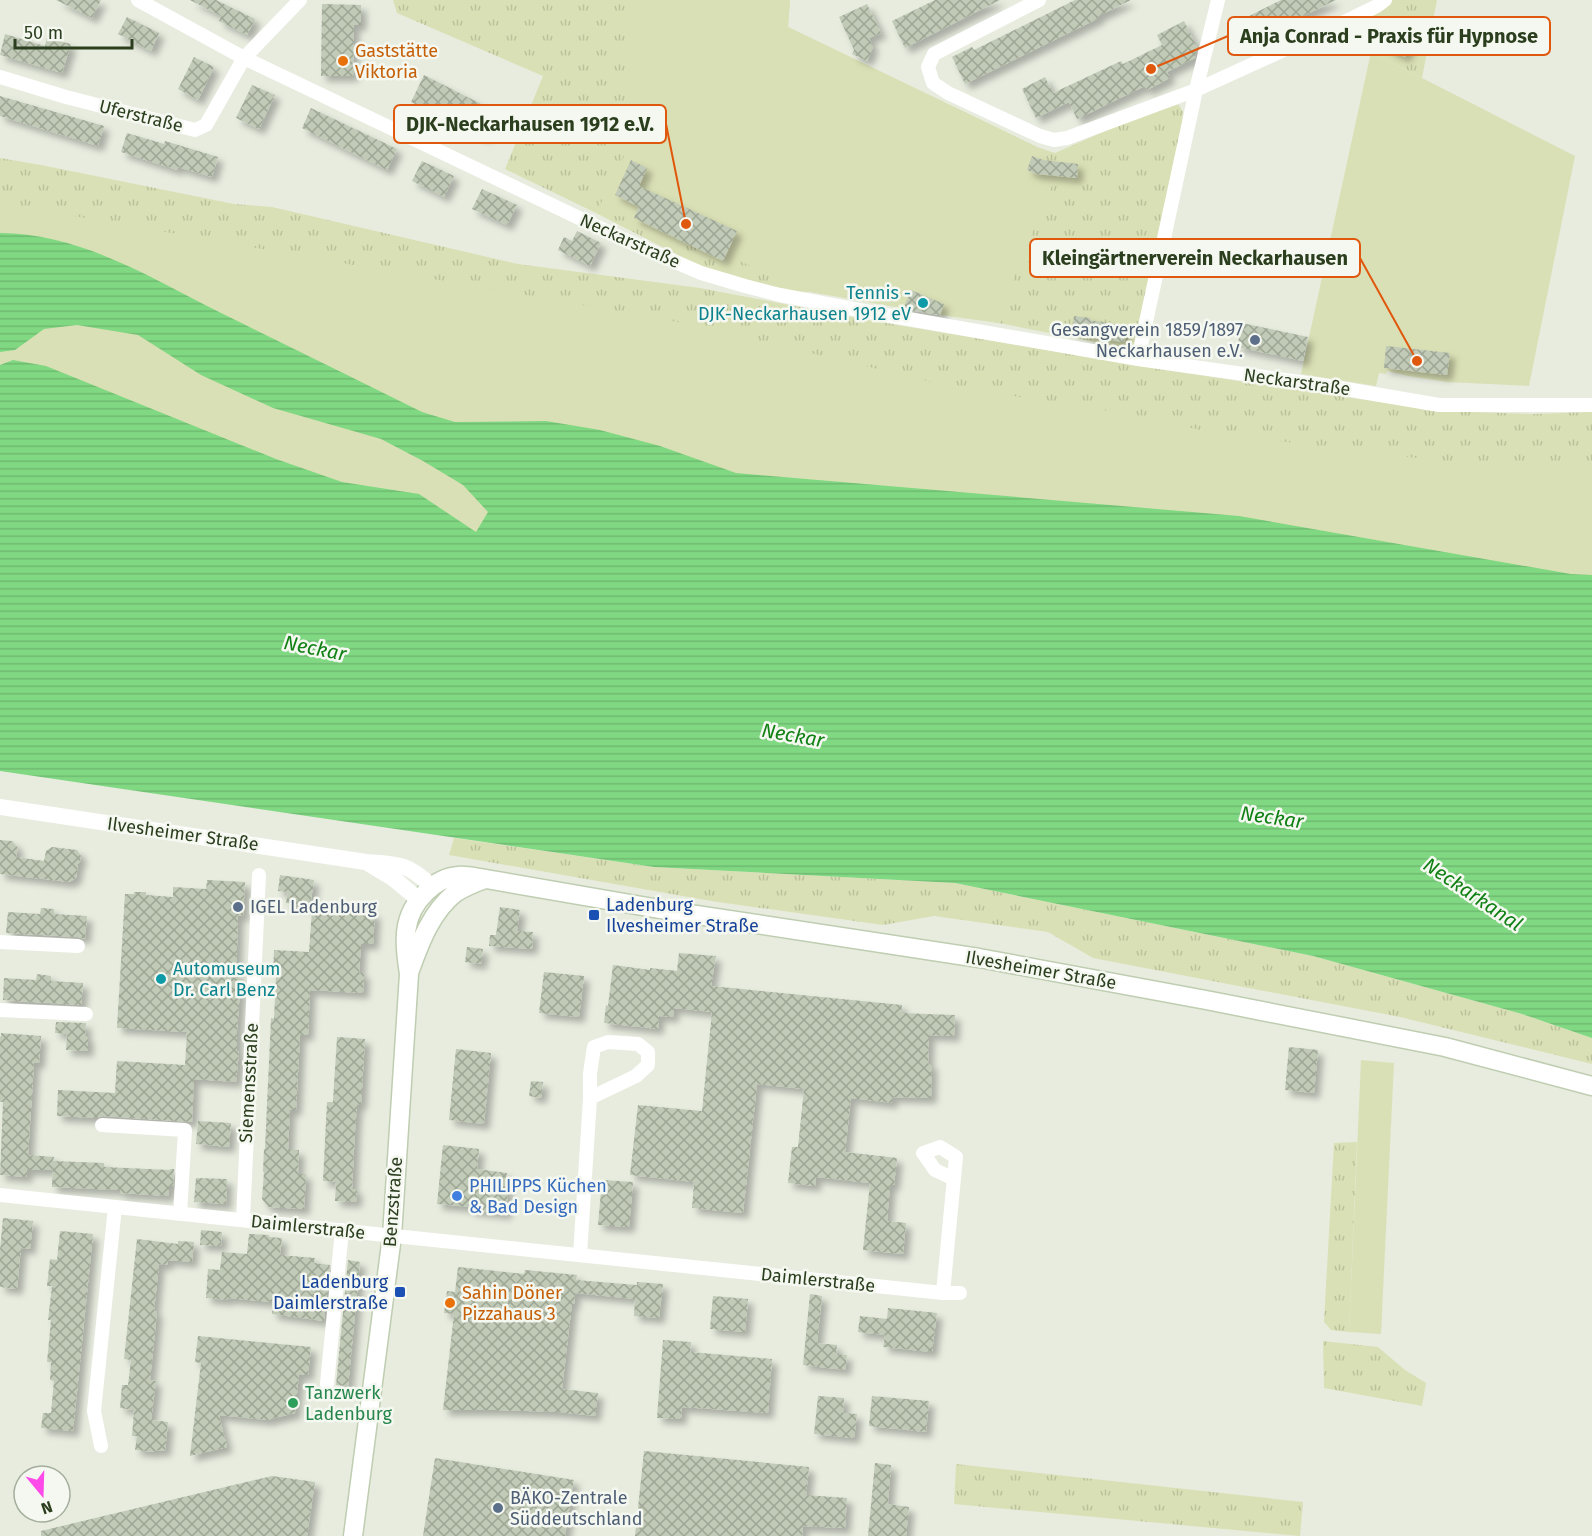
<svg xmlns="http://www.w3.org/2000/svg" width="1592" height="1536" viewBox="0 0 1592 1536" font-family="'Fira Sans',sans-serif">
<defs>
<pattern id="grass-tufts" width="24" height="20" patternUnits="userSpaceOnUse" patternTransform="scale(1.5)"><rect width="24" height="20" fill="#dae0b5"/><path d="M3 7l-1-3M5 7V3M7 7l1-3M15 17l-1-3M17 17v-4M19 17l1-3" fill="none" stroke="#bbc19b"/></pattern>
<pattern id="water-rules" width="6" height="5" patternUnits="userSpaceOnUse" patternTransform="scale(1.5)"><rect width="6" height="5" fill="#80d882"/><path d="M0 2.5h6" fill="none" stroke="#6fba70"/></pattern>
<pattern id="building-cross-hatch" width="8" height="8" patternUnits="userSpaceOnUse" patternTransform="scale(1.5)"><rect width="8" height="8" fill="#c1cab7"/><path d="M0 0l8 8M0 8l8-8" fill="none" stroke="#9da594"/></pattern>
<filter id="shadow"><feDropShadow dx="5.5" dy="5.5" stdDeviation="3" flood-color="#0004"/></filter>
</defs>
<rect width="100%" height="100%" fill="#e7ecdf"/>
<path fill="url(#grass-tufts)" d="M393,0H790L788,27L1037,147L1055,153L1169,103L1179,105L1183,112L1182,124L1140,351L999,323L811,292L776,291L711,272L596,213L505,169L543,76L397,13Z
M1393,0H1437L1422,78L1334,33L1387,5Z
M0,158L41,165L234,204L272,207L518,264L700,288L868,320L1165,370L1439,411L1533,414L1592,412V575L0,233Z
M454,838L654,867L955,883L1313,956L1522,1014L1592,1038V1064L1400,1017L1093,958L1048,932L934,916L883,925L711,901L449,855Z
M1357,1142L1349,1332L1331,1330L1324,1322L1334,1143Z
M1323,1341L1378,1347L1405,1370L1426,1383L1422,1406L1324,1388Z
M956,1464L1303,1502L1300,1536L954,1504Z"/>
<path fill="#dae0b5" d="M627,0H790L788,27L1037,147L1027,170L1054,181L1009,289L999,323L940,315L811,292L737,260L723,261L634,218L596,213L631,142Z
M1371,52L1575,156L1529,386L1447,382L1408,376L1387,371L1386,374L1379,373L1376,386L1301,374Z
M0,203L684,323L949,386L1141,416L1213,433L1491,467L1592,465V770L0,663Z
M1361,1060L1394,1063L1381,1334L1349,1332Z"/>
<path fill="url(#water-rules)" d="M0,233C80,233 151,278 221,313C288,346 355,379 422,412L455,422L546,421L600,430L660,446L736,473L1239,516L1571,574L1592,575V1038L1522,1014L1313,956L955,883L654,867L0,771V365L13,360L46,366L276,459L342,482L419,494L476,532L488,512L463,485L423,461L381,439L273,408L201,375L138,335L77,325L44,329L15,350L0,352Z"/>
<path fill="url(#building-cross-hatch)" filter="url(#shadow)" d="M56,0H101L92,18Z
M190,0H216L255,19L247,35L219,21L221,16Z
M935,0H1000L905,48L892,21Z
M1075,0H1131L1098,16L1099,18L965,84L952,57L972,47L974,50Z
M1281,0H1336L1252,41L1241,20Z
M322,4L361,5V25H354L353,76H321Z
M867,4L881,33L869,38L873,47L867,61L852,54L854,50L839,17Z
M127,17L159,33L151,51L118,34Z
M1184,21L1197,47L1195,58L1167,72L1170,78L1147,90L1145,86L1077,119L1069,102L1036,118L1022,89L1045,77L1053,93L1121,61L1123,64L1162,45L1157,35Z
M1395,33L1412,41L1405,57L1387,49Z
M5,34L45,46L47,38L71,44L62,73L0,55Z
M194,57L214,67L198,100L178,89Z
M424,75L497,112L485,137L411,102Z
M252,85L275,95L259,129L236,118Z
M0,96L104,126L98,146L0,116Z
M311,108L397,149L387,170L302,128Z
M127,133L164,144L165,141L218,157L212,177L178,167L177,170L121,152Z
M1032,156L1043,160L1078,164L1077,178L1036,174L1027,170Z
M631,160L647,168L639,186L737,231L723,261L634,218L639,207L615,195Z
M422,161L454,176L444,197L412,181Z
M482,189L517,205L507,225L472,209Z
M577,231L601,243L590,266L558,250L564,237L572,241Z
M911,290L944,304L940,315L903,309Z
M1074,316L1090,318V320L1126,326L1124,342L1087,337V335L1072,332Z
M1242,323L1308,337L1303,361L1237,347Z
M1386,346L1450,353L1447,375L1384,368Z
M0,840L12,841L18,848L16,857L44,861L46,851L52,847L77,850L81,856L80,862L78,864L76,878L69,882L0,874Z
M280,875L314,880L310,907L286,903L288,892L278,891Z
M207,880L245,882L243,916H238L236,977H241L237,1031V1051H239L236,1082L194,1079L192,1122L103,1116L97,1118L57,1116L58,1090L115,1093L117,1061L185,1065L187,1032L117,1028L125,894H134V892H146V895L173,897V887L206,889Z
M500,907L520,910L517,931L533,932L532,949L489,946L490,935H496Z
M41,908L54,909V914L87,916L85,939L78,937L6,933L8,912L40,914Z
M312,910L375,913L373,944H361L359,973H364L363,993L310,990L308,1035H300L296,1110H290L288,1150H299L298,1174H306L304,1209L268,1207L262,1199L264,1172H263L264,1149H265L271,1018L274,1019L276,977H273L274,950L309,952Z
M467,947L483,949L481,964L465,962Z
M679,953L716,956L711,986L902,1005L901,1013L955,1015L954,1036L929,1035L928,1064H932L931,1098L892,1097V1103L851,1098L845,1152L897,1158L894,1185H890L887,1221L906,1223L903,1254L863,1250L870,1183L816,1177L815,1186L788,1183L792,1147H798L804,1089L757,1084L743,1213L692,1208L694,1182L630,1175L638,1105L702,1111L712,1012L674,1008L673,1017L659,1016L658,1029L604,1023L606,1005L608,1006L613,965L650,970V968L677,971Z
M544,972L584,976L579,1017L539,1013Z
M37,974L51,976V981L83,983L81,1005L3,1000L4,978L36,980Z
M56,1022L86,1023L85,1036H88V1051L66,1050L67,1034L55,1033Z
M1,1033L41,1036L39,1063H34L28,1155L54,1157L53,1161L104,1163V1167L170,1170V1169H174L173,1186H169V1196L120,1193V1190L52,1187L53,1164V1170H27V1177L0,1175L3,1102H0V1036L1,1037Z
M337,1037L365,1039L361,1105L357,1104L355,1131L352,1189H357L356,1202L335,1201L336,1182L323,1181L327,1102H333Z
M1289,1047L1318,1050L1314,1093L1285,1090Z
M456,1049L491,1053L484,1124L449,1120Z
M531,1081L543,1082L541,1098L529,1096Z
M198,1121L231,1123L229,1147L196,1144Z
M443,1145L479,1149L477,1169L507,1173L505,1189H508L506,1214L470,1210V1207L437,1204Z
M196,1178L227,1179L226,1204L194,1202Z
M602,1180L633,1182L629,1227L598,1225Z
M3,1218L33,1221L30,1249L21,1248L17,1289L0,1287V1250Z
M201,1230L222,1232L221,1246L200,1245Z
M60,1231L93,1234L73,1431L41,1428L43,1413H51L54,1381L50,1380L51,1362H47L51,1320H48L52,1286H47L50,1259L57,1260Z
M249,1234L269,1235V1237L282,1238L280,1255L315,1258L314,1263L330,1265L324,1321L272,1314L273,1302L228,1298V1300L206,1298L208,1269L220,1270L222,1252L247,1254Z
M137,1239L178,1244V1241L194,1242L192,1262L168,1260L167,1265L159,1264L154,1311L157,1312L150,1380L156,1381L151,1420L168,1422L165,1451L155,1450V1452L135,1450L137,1436H132L134,1410L120,1408L122,1385H128L131,1360L124,1359Z
M348,1260L360,1262L348,1386L336,1385Z
M458,1267L524,1274L525,1270L577,1275L576,1280L637,1285V1282L663,1284L659,1318L634,1316L635,1299L575,1293L574,1304L572,1303L562,1389L598,1393L595,1416L559,1412L498,1410H443L454,1314L444,1313L447,1291L455,1292Z
M810,1294L822,1296L817,1343L837,1345L836,1354L847,1355L845,1370L803,1365Z
M713,1296L748,1299L745,1332L710,1329Z
M888,1308L937,1313L932,1352L883,1347L885,1335L858,1332L860,1316L887,1319Z
M198,1336L311,1347L308,1375L299,1374L295,1413L267,1420L219,1415L227,1447L190,1456L201,1363L195,1362Z
M663,1340L691,1342L690,1352L772,1359L768,1413L682,1407L681,1419L657,1418Z
M818,1396L844,1398L843,1413L857,1414L854,1438L814,1434Z
M872,1396L929,1401L926,1432L869,1426Z
M644,1451L809,1467L806,1495L847,1498L845,1528L803,1526L802,1536H635Z
M435,1458L574,1480L565,1536H423Z
M875,1463L891,1465L888,1504L909,1507L906,1536H868Z
M272,1476L315,1482L307,1536H41V1531Z"/>
<g fill="none" stroke-linecap="round" stroke-linejoin="round">
<g stroke="#bfcdb1" stroke-width="21">
<path id="secondary" d="M410,970C420,943 431,912 455,893C464,887 474,883 485,879
M353,1536L392,1236L409,974C404,943 401,916 426,892C435,883 445,877 458,876C467,875 477,878 486,879L671,911L979,958L1206,1000L1445,1047L1592,1086"/>
</g>
<path stroke="#fff" stroke-width="14" d="M138,0L244,58L623,239L701,273L745,286L780,295L880,314L1138,359L1328,386L1439,405H1592
M1039,0L934,54L928,67L933,83L948,93L1040,136L1054,140L1067,138L1196,90L1334,27L1377,6L1385,0
M0,77L66,97L195,130L206,125L244,58L300,0
M1138,359L1196,90L1218,0
M0,942L78,946
M0,1010L86,1014
M102,1125L185,1130L180,1214
M0,1195L943,1293H960
M243,1220L259,875
M580,1255L590,1098L636,1076L648,1065V1052L638,1044L608,1042L594,1047L590,1073V1098
M943,1293L956,1157L940,1147L923,1153L935,1170L954,1179
M327,1384L342,1230
M101,1446L94,1411L115,1207"/>
<path stroke="#fff" stroke-width="16" d="M0,807L366,862C397,864 408,863 431,886
M369,864L394,879L418,899"/>
<use href="#secondary" stroke="#fff" stroke-width="18"/>
</g>
<g fill="#e8710a" stroke="#f5f8f0" stroke-width="2">
<circle cx="343" cy="61" r="6"/>
<circle cx="450" cy="1303" r="6"/>
</g>
<g fill="#0f9aa8" stroke="#f5f8f0" stroke-width="2">
<circle cx="923" cy="303" r="6"/>
<circle cx="161" cy="979" r="6"/>
</g>
<g fill="#5c6f8a" stroke="#f5f8f0" stroke-width="2">
<circle cx="1255" cy="340" r="6"/>
<circle cx="238" cy="907" r="6"/>
<circle cx="498" cy="1508" r="6"/>
</g>
<g fill="#1a4fb4" stroke="#f5f8f0" stroke-width="2">
<rect x="588" y="909" width="12" height="12" rx="3"/>
<rect x="394" y="1286" width="12" height="12" rx="3"/>
</g>
<circle fill="#3f7fe0" stroke="#f5f8f0" stroke-width="2" cx="457" cy="1196" r="6"/>
<circle fill="#2e9e5b" stroke="#f5f8f0" stroke-width="2" cx="293" cy="1403" r="6"/>
<g text-anchor="middle" stroke-width="5" stroke-linejoin="round" paint-order="stroke">
<g font-size="18" fill="#c56008" stroke="#f5f8f0" text-anchor="start">
<text x="355" y="57">Gaststätte<tspan x="355" dy="21">Viktoria</tspan></text>
<text x="462" y="1299">Sahin Döner<tspan x="462" dy="21">Pizzahaus 3</tspan></text>
</g>
<g font-size="18" fill="#2b3e1e" stroke="#f5f8f0">
<text transform="translate(141 116) rotate(14)" y="6">Uferstraße</text>
<text transform="translate(630 241) rotate(24)" y="6">Neckarstraße</text>
<text transform="translate(1297 382) rotate(8)" y="6">Neckarstraße</text>
<text transform="translate(183 834) rotate(8)" y="6">Ilvesheimer Straße</text>
<text transform="translate(1041 970) rotate(10)" y="6">Ilvesheimer Straße</text>
<text transform="translate(249 1083) rotate(-87)" y="6">Siemensstraße</text>
<text transform="translate(393 1202) rotate(-86)" y="6">Benzstraße</text>
<text transform="translate(308 1227) rotate(6)" y="6">Daimlerstraße</text>
<text transform="translate(818 1280) rotate(6)" y="6">Daimlerstraße</text>
</g>
<g font-size="18" fill="#0d838f" stroke="#f5f8f0" text-anchor="end">
<text x="911" y="299">Tennis -<tspan x="911" dy="21">DJK-Neckarhausen 1912 eV</tspan></text>
<text x="173" y="975" text-anchor="start">Automuseum<tspan x="173" dy="21">Dr. Carl Benz</tspan></text>
</g>
<g font-size="18" fill="#4e5e75" stroke="#f5f8f0" text-anchor="start">
<text x="1243" y="336" text-anchor="end">Gesangverein 1859/1897<tspan x="1243" dy="21">Neckarhausen e.V.</tspan></text>
<text x="250" y="913">IGEL Ladenburg</text>
<text x="510" y="1504">BÄKO-Zentrale<tspan x="510" dy="21">Süddeutschland</tspan></text>
</g>
<g font-size="18" fill="#164399" stroke="#f5f8f0" text-anchor="start">
<text x="606" y="911">Ladenburg<tspan x="606" dy="21">Ilvesheimer Straße</tspan></text>
<text x="388" y="1288" text-anchor="end">Ladenburg<tspan x="388" dy="21">Daimlerstraße</tspan></text>
</g>
<g font-size="18" fill="#366cbe" stroke="#f5f8f0" text-anchor="start">
<text x="469" y="1192">PHILIPPS Küchen<tspan x="469" dy="21">&amp; Bad Design</tspan></text>
</g>
<g font-size="18" fill="#27864d" stroke="#f5f8f0" text-anchor="start">
<text x="305" y="1399">Tanzwerk<tspan x="305" dy="21">Ladenburg</tspan></text>
</g>
<g font-size="20" font-style="italic" fill="#118116" stroke="#f5f8f0">
<text transform="translate(315 648) rotate(11)" y="7">Neckar</text>
<text transform="translate(793 735) rotate(10)" y="7">Neckar</text>
<text transform="translate(1272 817) rotate(8)" y="7">Neckar</text>
<text transform="translate(1473 894) rotate(34)" y="7">Neckarkanal</text>
</g>
</g>
<path fill="none" stroke="#df580d" stroke-width="2" d="M1151 69L1228 36M686 224L666 124M1417 361L1360 258"/>
<g fill="#df580d" stroke="#f5f8f0" stroke-width="2">
<circle cx="1151" cy="69" r="6"/>
<circle cx="686" cy="224" r="6"/>
<circle cx="1417" cy="361" r="6"/>
</g>
<g fill="#f5f8f0" stroke="#df580d" stroke-width="2">
<rect x="1228" y="17" width="322" height="38" rx="6"/>
<rect x="394" y="105" width="272" height="38" rx="6"/>
<rect x="1030" y="239" width="330" height="38" rx="6"/>
</g>
<g font-size="20" text-anchor="middle" font-weight="bold" fill="#2b3e1e">
<text x="1389" y="43">Anja Conrad - Praxis für Hypnose</text>
<text x="530" y="131">DJK-Neckarhausen 1912 e.V.</text>
<text x="1195" y="265">Kleingärtnerverein Neckarhausen</text>
</g>
<g transform="translate(42 1494) rotate(161)"><circle r="28" fill="#f5f8f0" stroke="#a4ae9c" stroke-width="1.5"/>
<path d="M0-4.5L10 22L0 15L-10 22Z" fill="#ff4aea"/>
<text y="-9" font-size="16" font-weight="bold" text-anchor="middle" fill="#2b3e1e">N</text>
</g>
<path d="M15 39v9h117v-9" fill="none" stroke="#2b3e1e" stroke-width="3"/>
<text x="24" y="39" font-size="18" fill="#2b3e1e" stroke="#f5f8f0" stroke-width="4.5" paint-order="stroke">50 m</text>
</svg>
